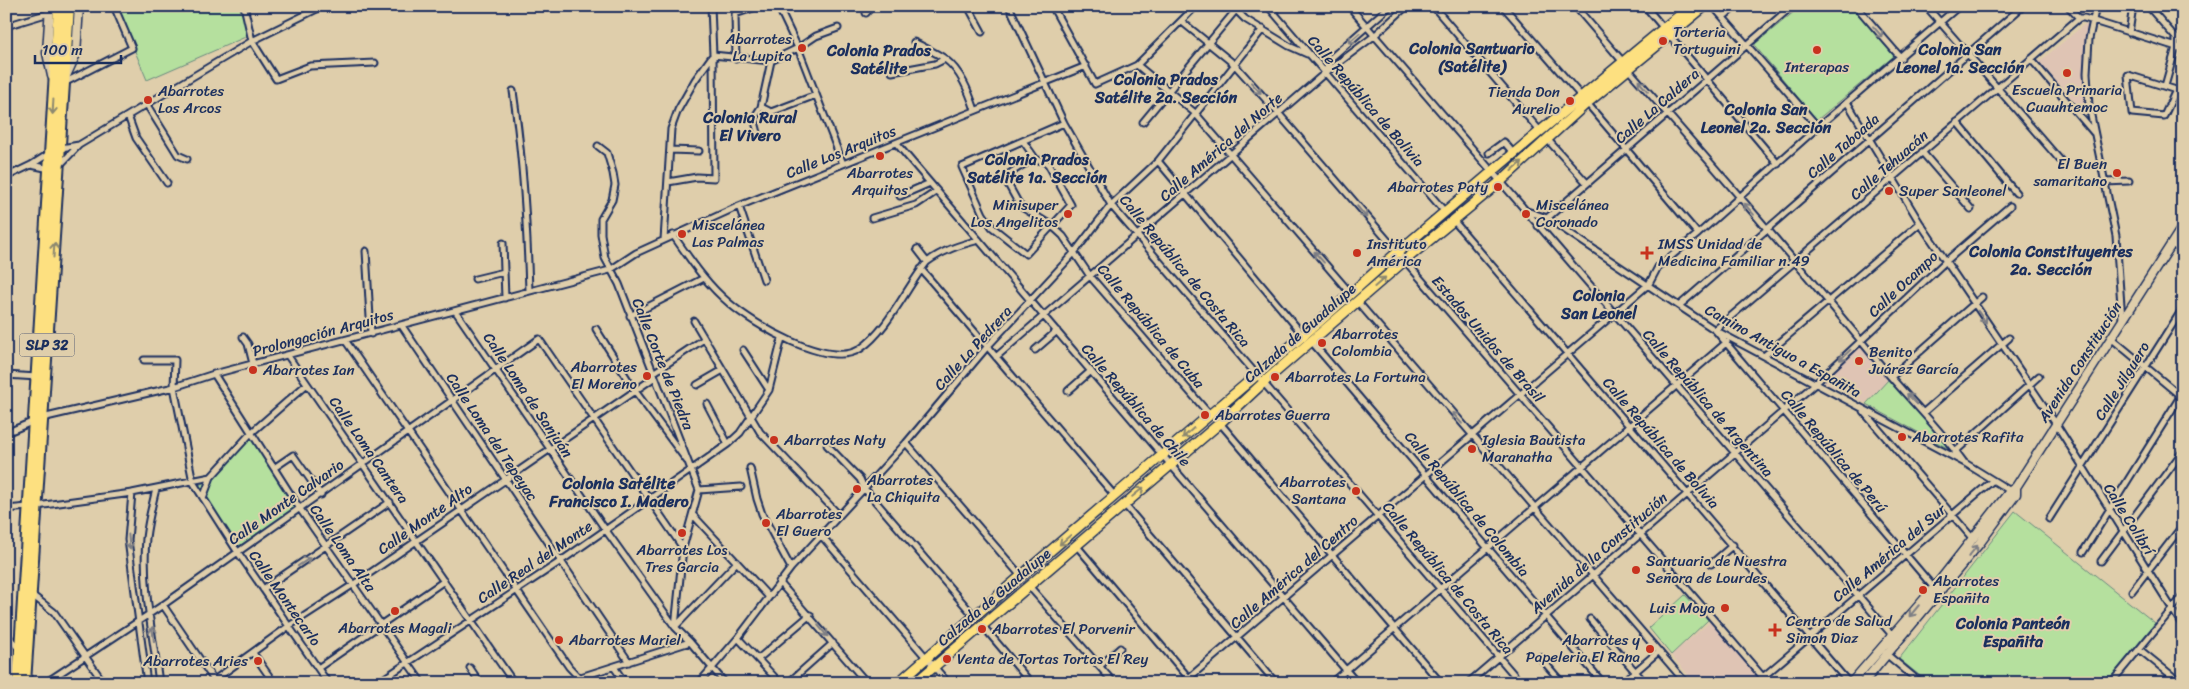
<svg xmlns="http://www.w3.org/2000/svg" width="2189" height="689" viewBox="0 0 2189 689" font-family="Sriracha,sans-serif">
<rect width="100%" height="100%" fill="#dfceab"/>
<filter id="ink" filterUnits="userSpaceOnUse"><feTurbulence type="fractalNoise" baseFrequency=".02" numOctaves="2"/><feDisplacementMap in="SourceGraphic" scale="10" xChannelSelector="R" yChannelSelector="G"/><feConvolveMatrix kernelMatrix="1 2 1 2 8 2 1 2 1" color-interpolation-filters="sRGB"/></filter>
<g filter="url(#ink)">
<path fill="#dfc4b4" d="M2085,24L2088,25L2084,48V85L2087,115L2039,62Z
M1861,344L1889,379L1865,403L1821,380Z
M1710,622L1758,678L1752,683H1695L1671,655Z"/>
<path fill="#b5e09e" stroke="#68887e" d="M116,6H243L250,35L147,80Z
M1801,6H1851L1894,56L1817,120L1755,46V44Z
M1889,379L1951,450L1866,404Z
M251,438L297,508L239,546L198,486L209,479L226,459Z
M2015,511L2155,623L2106,683H1929L1899,659Z
M1685,595L1708,620L1671,655L1649,628Z"/>
<g fill="none" stroke-linecap="round" stroke-linejoin="round">
<g stroke="#1b2f5e" stroke-width="9">
<path id="street" d="M244,6L252,41L276,79L310,66L375,63
M778,6L798,48L843,164
M968,6L982,32
M1009,6L1064,123L1111,205L1521,683
M1052,6L1095,84L1137,65L1196,6
M1232,6L1245,19L1289,46L1307,54
M1268,6L1445,212
M1349,6L1893,636
M1433,6L1540,131
M1503,6L1581,96
M1575,6L1623,62
M1645,6L1778,164
M1713,6L1818,127
M1856,6L1901,58
M1926,6L2060,160
M2068,6L2079,18
M2096,6L2089,39L2087,73L2089,106L2116,236L2122,319
M2148,6L2176,38V47L2165,86
M866,13L872,6
M1723,17L1736,6
M2079,18H2084L2183,49
M1181,21L1234,64L1279,114L1768,683
M6,26L49,13
M2129,33L2133,6
M914,42C923,47 937,53 945,59C961,71 969,92 975,110
M736,59L735,14L759,6
M2031,59L2094,133
M1137,65L1195,113L1351,294
M1628,69C1715,167 1801,267 1884,369C1910,400 1939,428 1963,461
M892,72L935,64L945,59
M1325,73L1331,58L1390,6
M2128,75L2176,90L2164,116L2132,113Z
M64,83L132,48L114,6
M513,91C523,158 527,224 529,291
M1847,102L1920,223L2056,424L2183,626
M1587,103L1698,234
M147,105L178,155L187,159
M761,107L771,112L816,95
M128,116L136,138L167,183
M1143,122L1236,10
M1957,122L2016,193
M1064,123L962,167L983,214L992,227L1026,254L1071,205L1048,164C1034,152 1017,170 1004,177L1020,206L1051,225L1063,236L1090,276L1209,414
M758,133L754,118L761,107L771,61
M1547,139L1587,183
M1023,141L1035,158
M896,143L1357,683
M598,146L607,153L613,173L615,185L612,200L601,219V234L605,258L619,284L699,490L683,548L675,627
M61,148L79,145
M670,150L699,151
M1922,152L1971,209
M1489,153L1504,142L1514,154
M1158,161L1304,336
M31,165L50,169
M60,165L79,145L252,41L323,6
M6,177L31,165L50,153
M668,182L697,177L714,178L713,55L771,61L798,48L816,36L838,28
M2105,182L2129,181
M900,196L930,183
M739,206L764,280
M1524,210L1547,218L1715,330L1965,463L2012,492
M872,218L916,205L937,191
M1453,220L1849,683
M1538,226L1792,6
M673,235C690,259 706,284 729,303C753,324 828,369 860,349C888,330 906,288 927,262C943,250 960,245 979,240
M664,240L671,129L678,110L695,80L713,55L711,6
M503,243L505,298
M2172,243L2183,252
M917,249L927,262
M366,251L371,334
M921,269L1115,496
M475,279L504,272
M1357,301L1686,683
M1680,305L2023,6
M456,312L605,529L675,627L690,642L725,683
M630,316L704,278
M694,321L760,432L839,515
M402,326L629,662
M596,329L635,391L687,461
M243,337L248,344L253,364
M2111,338L2183,398
M345,340L569,667L584,683
M1311,341L1603,683
M743,350L769,390
M1035,350L1057,331
M288,356L514,683
M1764,356L1920,223
M996,357L1325,73L1374,36L1407,6
M144,360H175L174,387L193,482L237,551L328,683
M653,373L704,339
M214,374L300,509L422,683
M6,375L37,377
M1891,377L1982,297
M697,385L723,370
M1068,391L1091,371
M707,404L728,444
M1863,411L1973,539
M1924,412L2009,338
M42,418L174,387L214,374L610,270L636,253L739,206L1086,66
M1220,423L1441,683
M6,433L34,421
M906,443L1021,576
M827,445L860,479L864,488L975,617
M1955,452L2039,376
M274,468L293,455L321,495
M750,468L757,499L762,514L791,568
M156,489C152,505 148,521 146,538C142,586 153,636 159,683
M699,490L741,487
M132,493L128,540L147,683
M203,498L211,477L251,433L307,384
M1124,504L1276,683
M37,506L132,493L211,477
M6,509L28,507
M693,515L768,596
M2049,519L2183,308
M821,535L948,683
M1076,545L1193,683
M2083,552L2183,392
M2101,561L2183,451
M1711,564L1733,545
M779,582L867,683
M1029,586L1114,683
M1934,588L1715,330L2079,18
M263,589L390,502
M2132,591L2183,525
M32,595L54,612L104,683
M163,605L216,683
M1590,619L1645,683
M982,625L1031,683
M675,627L737,562
M6,634L19,649
M738,638L780,683
M2139,649L2181,683
M253,653L274,683
M1885,653L1921,683
M1540,657L1562,683
M758,659L810,615
M1100,666L1120,648
M614,667L625,683
M318,668L444,581
M470,668L480,683
M8,683L18,680
M45,683L163,605L539,339L683,548
M210,683L289,626L354,584L655,377
M377,683L561,561L728,444L740,433L769,390L782,338
M562,683L690,642
M699,683L738,638L791,568L906,443L987,347L1074,253L1111,205L1158,161L1263,29
M788,683L833,643
M841,683L842,682
M1183,683L1649,284L1658,267L1698,234L1818,127L1959,6
M1331,683L1727,342
M1468,683L1816,383L1945,262L2010,206
M1622,683L1659,651
M1756,683L1992,481
M2111,683L2183,596"/>
</g>
<g stroke="#1b2f5e" stroke-width="11">
<path id="secondary" d="M50,6L47,53L52,76
M66,76L76,54L79,6
M1851,683L1934,588L2010,491L2016,487L2183,226
M1863,683L1979,544L2016,494V487"/>
</g>
<g stroke="#1b2f5e" stroke-width="12">
<path id="primary" d="M898,683C1032,565 1168,450 1304,335C1336,308 1366,279 1398,252C1495,169 1592,87 1691,6
M915,683L1220,423L1264,382L1404,261L1500,182L1587,103L1705,6"/>
</g>
<g stroke="#1b2f5e" stroke-width="14">
<path id="highway" d="M18,683L59,6
M25,683L69,6"/>
</g>
<use href="#street" stroke="#dfceab" stroke-width="5"/>
<use href="#secondary" stroke="#dfceab" stroke-width="8"/>
<use href="#primary" stroke="#fde080" stroke-width="9"/>
<use href="#highway" stroke="#fde080" stroke-width="10"/>
</g>
<defs><path id="oneway-shaft" d="M-6 0H5M1.5-3L5.5 0L1.5 3" fill="none" stroke-width="1.6" stroke-linecap="round" stroke-linejoin="round" transform="scale(1.25)"/></defs>
<g stroke="#7d7e84">
<use href="#oneway-shaft" transform="translate(1878 32) rotate(49)"/>
<use href="#oneway-shaft" transform="translate(1354 38) rotate(139)"/>
<use href="#oneway-shaft" transform="translate(1643 86) rotate(-131)"/>
<use href="#oneway-shaft" transform="translate(1256 88) rotate(48)"/>
<use href="#oneway-shaft" transform="translate(1749 209) rotate(-131)"/>
<use href="#oneway-shaft" transform="translate(1362 212) rotate(50)"/>
<use href="#oneway-shaft" transform="translate(1319 257) rotate(-131)"/>
<use href="#oneway-shaft" transform="translate(1982 317) rotate(55)"/>
<use href="#oneway-shaft" transform="translate(1845 355) rotate(137)"/>
<use href="#oneway-shaft" transform="translate(1912 399) rotate(-134)"/>
<use href="#oneway-shaft" transform="translate(1457 418) rotate(-131)"/>
<use href="#oneway-shaft" transform="translate(129 542) rotate(85)"/>
<use href="#oneway-shaft" transform="translate(1973 551) rotate(-51)"/>
<use href="#oneway-shaft" transform="translate(304 562) rotate(-34)"/>
<use href="#oneway-shaft" transform="translate(1914 611) rotate(130)"/>
<use href="#oneway-shaft" transform="translate(823 631) rotate(50)"/>
<use href="#oneway-shaft" transform="translate(153 634) rotate(-97)"/>
</g>
<g stroke="#8c886f">
<use href="#oneway-shaft" transform="translate(53 107) rotate(93)"/>
<use href="#oneway-shaft" transform="translate(1517 166) rotate(-42)"/>
<use href="#oneway-shaft" transform="translate(54 250) rotate(-86)"/>
<use href="#oneway-shaft" transform="translate(1380 282) rotate(-41)"/>
<use href="#oneway-shaft" transform="translate(1188 433) rotate(138)"/>
<use href="#oneway-shaft" transform="translate(1138 492) rotate(-39)"/>
<use href="#oneway-shaft" transform="translate(1065 540) rotate(139)"/>
</g>
</g>
<g fill="#c8321e" stroke="#dfceab" stroke-width="2">
<circle cx="1663" cy="41" r="5"/>
<circle cx="802" cy="48" r="5"/>
<circle cx="1817" cy="50" r="5"/>
<circle cx="2067" cy="73" r="5"/>
<circle cx="148" cy="100" r="5"/>
<circle cx="1570" cy="101" r="5"/>
<circle cx="880" cy="156" r="5"/>
<circle cx="2117" cy="173" r="5"/>
<circle cx="1498" cy="187" r="5"/>
<circle cx="1889" cy="191" r="5"/>
<circle cx="1068" cy="214" r="5"/>
<circle cx="1526" cy="214" r="5"/>
<circle cx="682" cy="234" r="5"/>
<circle cx="1357" cy="253" r="5"/>
<path d="M1644.5 245.5h5v5h5v5h-5v5h-5v-5h-5v-5h5z"/>
<circle cx="1322" cy="343" r="5"/>
<circle cx="1859" cy="361" r="5"/>
<circle cx="253" cy="370" r="5"/>
<circle cx="647" cy="376" r="5"/>
<circle cx="1275" cy="377" r="5"/>
<circle cx="1205" cy="415" r="5"/>
<circle cx="1902" cy="437" r="5"/>
<circle cx="774" cy="440" r="5"/>
<circle cx="1472" cy="449" r="5"/>
<circle cx="857" cy="489" r="5"/>
<circle cx="1356" cy="491" r="5"/>
<circle cx="766" cy="523" r="5"/>
<circle cx="682" cy="533" r="5"/>
<circle cx="1636" cy="570" r="5"/>
<circle cx="1923" cy="590" r="5"/>
<circle cx="1725" cy="608" r="5"/>
<circle cx="395" cy="611" r="5"/>
<circle cx="982" cy="629" r="5"/>
<path d="M1772.5 622.5h5v5h5v5h-5v5h-5v-5h-5v-5h5z"/>
<circle cx="559" cy="640" r="5"/>
<circle cx="1650" cy="649" r="5"/>
<circle cx="947" cy="659" r="5"/>
<circle cx="258" cy="661" r="5"/>
</g>
<g text-anchor="middle" stroke-width="4" stroke-linejoin="round" paint-order="stroke">
<rect fill="#dfceab" stroke="#565f75" stroke-width="1" x="19.5" y="333.5" width="55" height="23" rx="4"/>
<g font-size="14" font-weight="bold" fill="#1b2f5e">
<text x="47" y="350">SLP 32</text>
</g>
<g font-size="15" fill="#1b2f5e" stroke="#dfceab" text-anchor="start">
<text x="1673" y="37">Torteria<tspan x="1673" dy="17">Tortuguini</tspan></text>
<text x="792" y="44" text-anchor="end">Abarrotes<tspan x="792" dy="17">La Lupita</tspan></text>
<text x="1817" y="72" text-anchor="middle">Interapas</text>
<text x="2067" y="95" text-anchor="middle">Escuela Primaria<tspan x="2067" dy="17">Cuauhtemoc</tspan></text>
<text x="158" y="96">Abarrotes<tspan x="158" dy="17">Los Arcos</tspan></text>
<text x="1560" y="97" text-anchor="end">Tienda Don<tspan x="1560" dy="17">Aurelio</tspan></text>
<text x="2107" y="169" text-anchor="end">El Buen<tspan x="2107" dy="17">samaritano</tspan></text>
<text x="880" y="178" text-anchor="middle">Abarrotes<tspan x="880" dy="17">Arquitos</tspan></text>
<text x="1488" y="192" text-anchor="end">Abarrotes Paty</text>
<text x="1899" y="196">Super Sanleonel</text>
<text x="1058" y="210" text-anchor="end">Minisuper<tspan x="1058" dy="17">Los Angelitos</tspan></text>
<text x="1536" y="210">Miscelánea<tspan x="1536" dy="17">Coronado</tspan></text>
<text x="692" y="230">Miscelánea<tspan x="692" dy="17">Las Palmas</tspan></text>
<text x="1367" y="249">Instituto<tspan x="1367" dy="17">América</tspan></text>
<text x="1658" y="249">IMSS Unidad de<tspan x="1658" dy="17">Medicina Familiar n.49</tspan></text>
<text x="1332" y="339">Abarrotes<tspan x="1332" dy="17">Colombia</tspan></text>
<text x="1869" y="357">Benito<tspan x="1869" dy="17">Juárez García</tspan></text>
<text x="637" y="372" text-anchor="end">Abarrotes<tspan x="637" dy="17">El Moreno</tspan></text>
<text x="263" y="375">Abarrotes Ian</text>
<text x="1285" y="382">Abarrotes La Fortuna</text>
<text x="1215" y="420">Abarrotes Guerra</text>
<text x="1912" y="442">Abarrotes Rafita</text>
<text x="784" y="445">Abarrotes Naty</text>
<text x="1482" y="445">Iglesia Bautista<tspan x="1482" dy="17">Maranatha</tspan></text>
<text x="867" y="485">Abarrotes<tspan x="867" dy="17">La Chiquita</tspan></text>
<text x="1346" y="487" text-anchor="end">Abarrotes<tspan x="1346" dy="17">Santana</tspan></text>
<text x="776" y="519">Abarrotes<tspan x="776" dy="17">El Guero</tspan></text>
<text x="682" y="555" text-anchor="middle">Abarrotes Los<tspan x="682" dy="17">Tres Garcia</tspan></text>
<text x="1646" y="566">Santuario de Nuestra<tspan x="1646" dy="17">Señora de Lourdes</tspan></text>
<text x="1933" y="586">Abarrotes<tspan x="1933" dy="17">Españita</tspan></text>
<text x="1715" y="613" text-anchor="end">Luis Moya</text>
<text x="1786" y="626">Centro de Salud<tspan x="1786" dy="17">Simon Diaz</tspan></text>
<text x="395" y="633" text-anchor="middle">Abarrotes Magali</text>
<text x="992" y="634">Abarrotes El Porvenir</text>
<text x="569" y="645">Abarrotes Mariel</text>
<text x="1640" y="645" text-anchor="end">Abarrotes y<tspan x="1640" dy="17">Papeleria El Rana</tspan></text>
<text x="957" y="664">Venta de Tortas Tortas El Rey</text>
<text x="248" y="666" text-anchor="end">Abarrotes Aries</text>
</g>
<g font-size="15" fill="#1b2f5e" stroke="#dfceab">
<text transform="translate(1366 101) rotate(49)" y="5">Calle República de Bolivia</text>
<text transform="translate(1657 106) rotate(-41)" y="5">Calle La Caldera</text>
<text transform="translate(1843 146) rotate(-41)" y="5">Calle Taboada</text>
<text transform="translate(1221 147) rotate(-41)" y="5">Calle América del Norte</text>
<text transform="translate(841 152) rotate(-22)" y="5">Calle Los Arquitos</text>
<text transform="translate(1889 165) rotate(-41)" y="5">Calle Tehuacán</text>
<text transform="translate(1185 271) rotate(50)" y="5">Calle República de Costa Rica</text>
<text transform="translate(1903 284) rotate(-43)" y="5">Calle Ocampo</text>
<text transform="translate(1151 326) rotate(50)" y="5">Calle República de Cuba</text>
<text transform="translate(323 333) rotate(-15)" y="5">Prolongación Arquitos</text>
<text transform="translate(1300 333) rotate(-41)" y="5">Calzada de Guadalupe</text>
<text transform="translate(1488 339) rotate(49)" y="5">Estados Unidos de Brasil</text>
<text transform="translate(973 348) rotate(-48)" y="5">Calle La Pedrera</text>
<text transform="translate(1783 351) rotate(29)" y="5">Camino Antiguo a Españita</text>
<text transform="translate(2080 362) rotate(-57)" y="5">Avenida Constitución</text>
<text transform="translate(663 364) rotate(68)" y="5">Calle Corte de Piedra</text>
<text transform="translate(2122 381) rotate(-58)" y="5">Calle Jilguero</text>
<text transform="translate(528 395) rotate(56)" y="5">Calle Loma de Sanjuán</text>
<text transform="translate(1708 403) rotate(49)" y="5">Calle República de Argentina</text>
<text transform="translate(1136 405) rotate(49)" y="5">Calle República de Chile</text>
<text transform="translate(492 437) rotate(56)" y="5">Calle Loma del Tepeyac</text>
<text transform="translate(1661 443) rotate(49)" y="5">Calle República de Bolivia</text>
<text transform="translate(369 450) rotate(55)" y="5">Calle Loma Cantera</text>
<text transform="translate(1834 451) rotate(50)" y="5">Calle República de Perú</text>
<text transform="translate(286 502) rotate(-35)" y="5">Calle Monte Calvario</text>
<text transform="translate(1467 504) rotate(50)" y="5">Calle República de Colombia</text>
<text transform="translate(425 519) rotate(-35)" y="5">Calle Monte Alto</text>
<text transform="translate(2129 519) rotate(58)" y="5">Calle Colibrí</text>
<text transform="translate(343 548) rotate(55)" y="5">Calle Loma Alta</text>
<text transform="translate(1599 553) rotate(-41)" y="5">Avenida de la Constitución</text>
<text transform="translate(1889 553) rotate(-40)" y="5">Calle América del Sur</text>
<text transform="translate(535 562) rotate(-34)" y="5">Calle Real del Monte</text>
<text transform="translate(1294 572) rotate(-41)" y="5">Calle América del Centro</text>
<text transform="translate(1448 578) rotate(50)" y="5">Calle República de Costa Rica</text>
<text transform="translate(994 597) rotate(-40)" y="5">Calzada de Guadalupe</text>
<text transform="translate(285 598) rotate(55)" y="5">Calle Montecarlo</text>
</g>
<g font-size="16" font-weight="bold" fill="#1b2f5e" stroke="#dfceab">
<text x="1472" y="54">Colonia Santuario<tspan x="1472" dy="18">(Satélite)</tspan></text>
<text x="1960" y="55">Colonia San<tspan x="1960" dy="18">Leonel 1a. Sección</tspan></text>
<text x="879" y="56">Colonia Prados<tspan x="879" dy="18">Satélite</tspan></text>
<text x="1166" y="85">Colonia Prados<tspan x="1166" dy="18">Satélite 2a. Sección</tspan></text>
<text x="1766" y="115">Colonia San<tspan x="1766" dy="18">Leonel 2a. Sección</tspan></text>
<text x="750" y="123">Colonia Rural<tspan x="750" dy="18">El Vivero</tspan></text>
<text x="1037" y="165">Colonia Prados<tspan x="1037" dy="18">Satélite 1a. Sección</tspan></text>
<text x="2051" y="257">Colonia Constituyentes<tspan x="2051" dy="18">2a. Sección</tspan></text>
<text x="1599" y="301">Colonia<tspan x="1599" dy="18">San Leonel</tspan></text>
<text x="619" y="489">Colonia Satélite<tspan x="619" dy="18">Francisco I. Madero</tspan></text>
<text x="2013" y="629">Colonia Panteón<tspan x="2013" dy="18">Españita</tspan></text>
</g>
</g>
<rect width="2189" height="689" fill="none" stroke="#dfceab" stroke-width="25"/>
<rect x="12" y="12" width="2164" height="664" fill="none" stroke="#1b2f5e" stroke-width="2" filter="url(#ink)"/>
<path d="M35 55v8h86v-8" fill="none" stroke="#1b2f5e" stroke-width="2.5"/>
<text x="42" y="55" font-size="15" fill="#1b2f5e" stroke="#dfceab" stroke-width="4" paint-order="stroke">100 m</text>
</svg>
